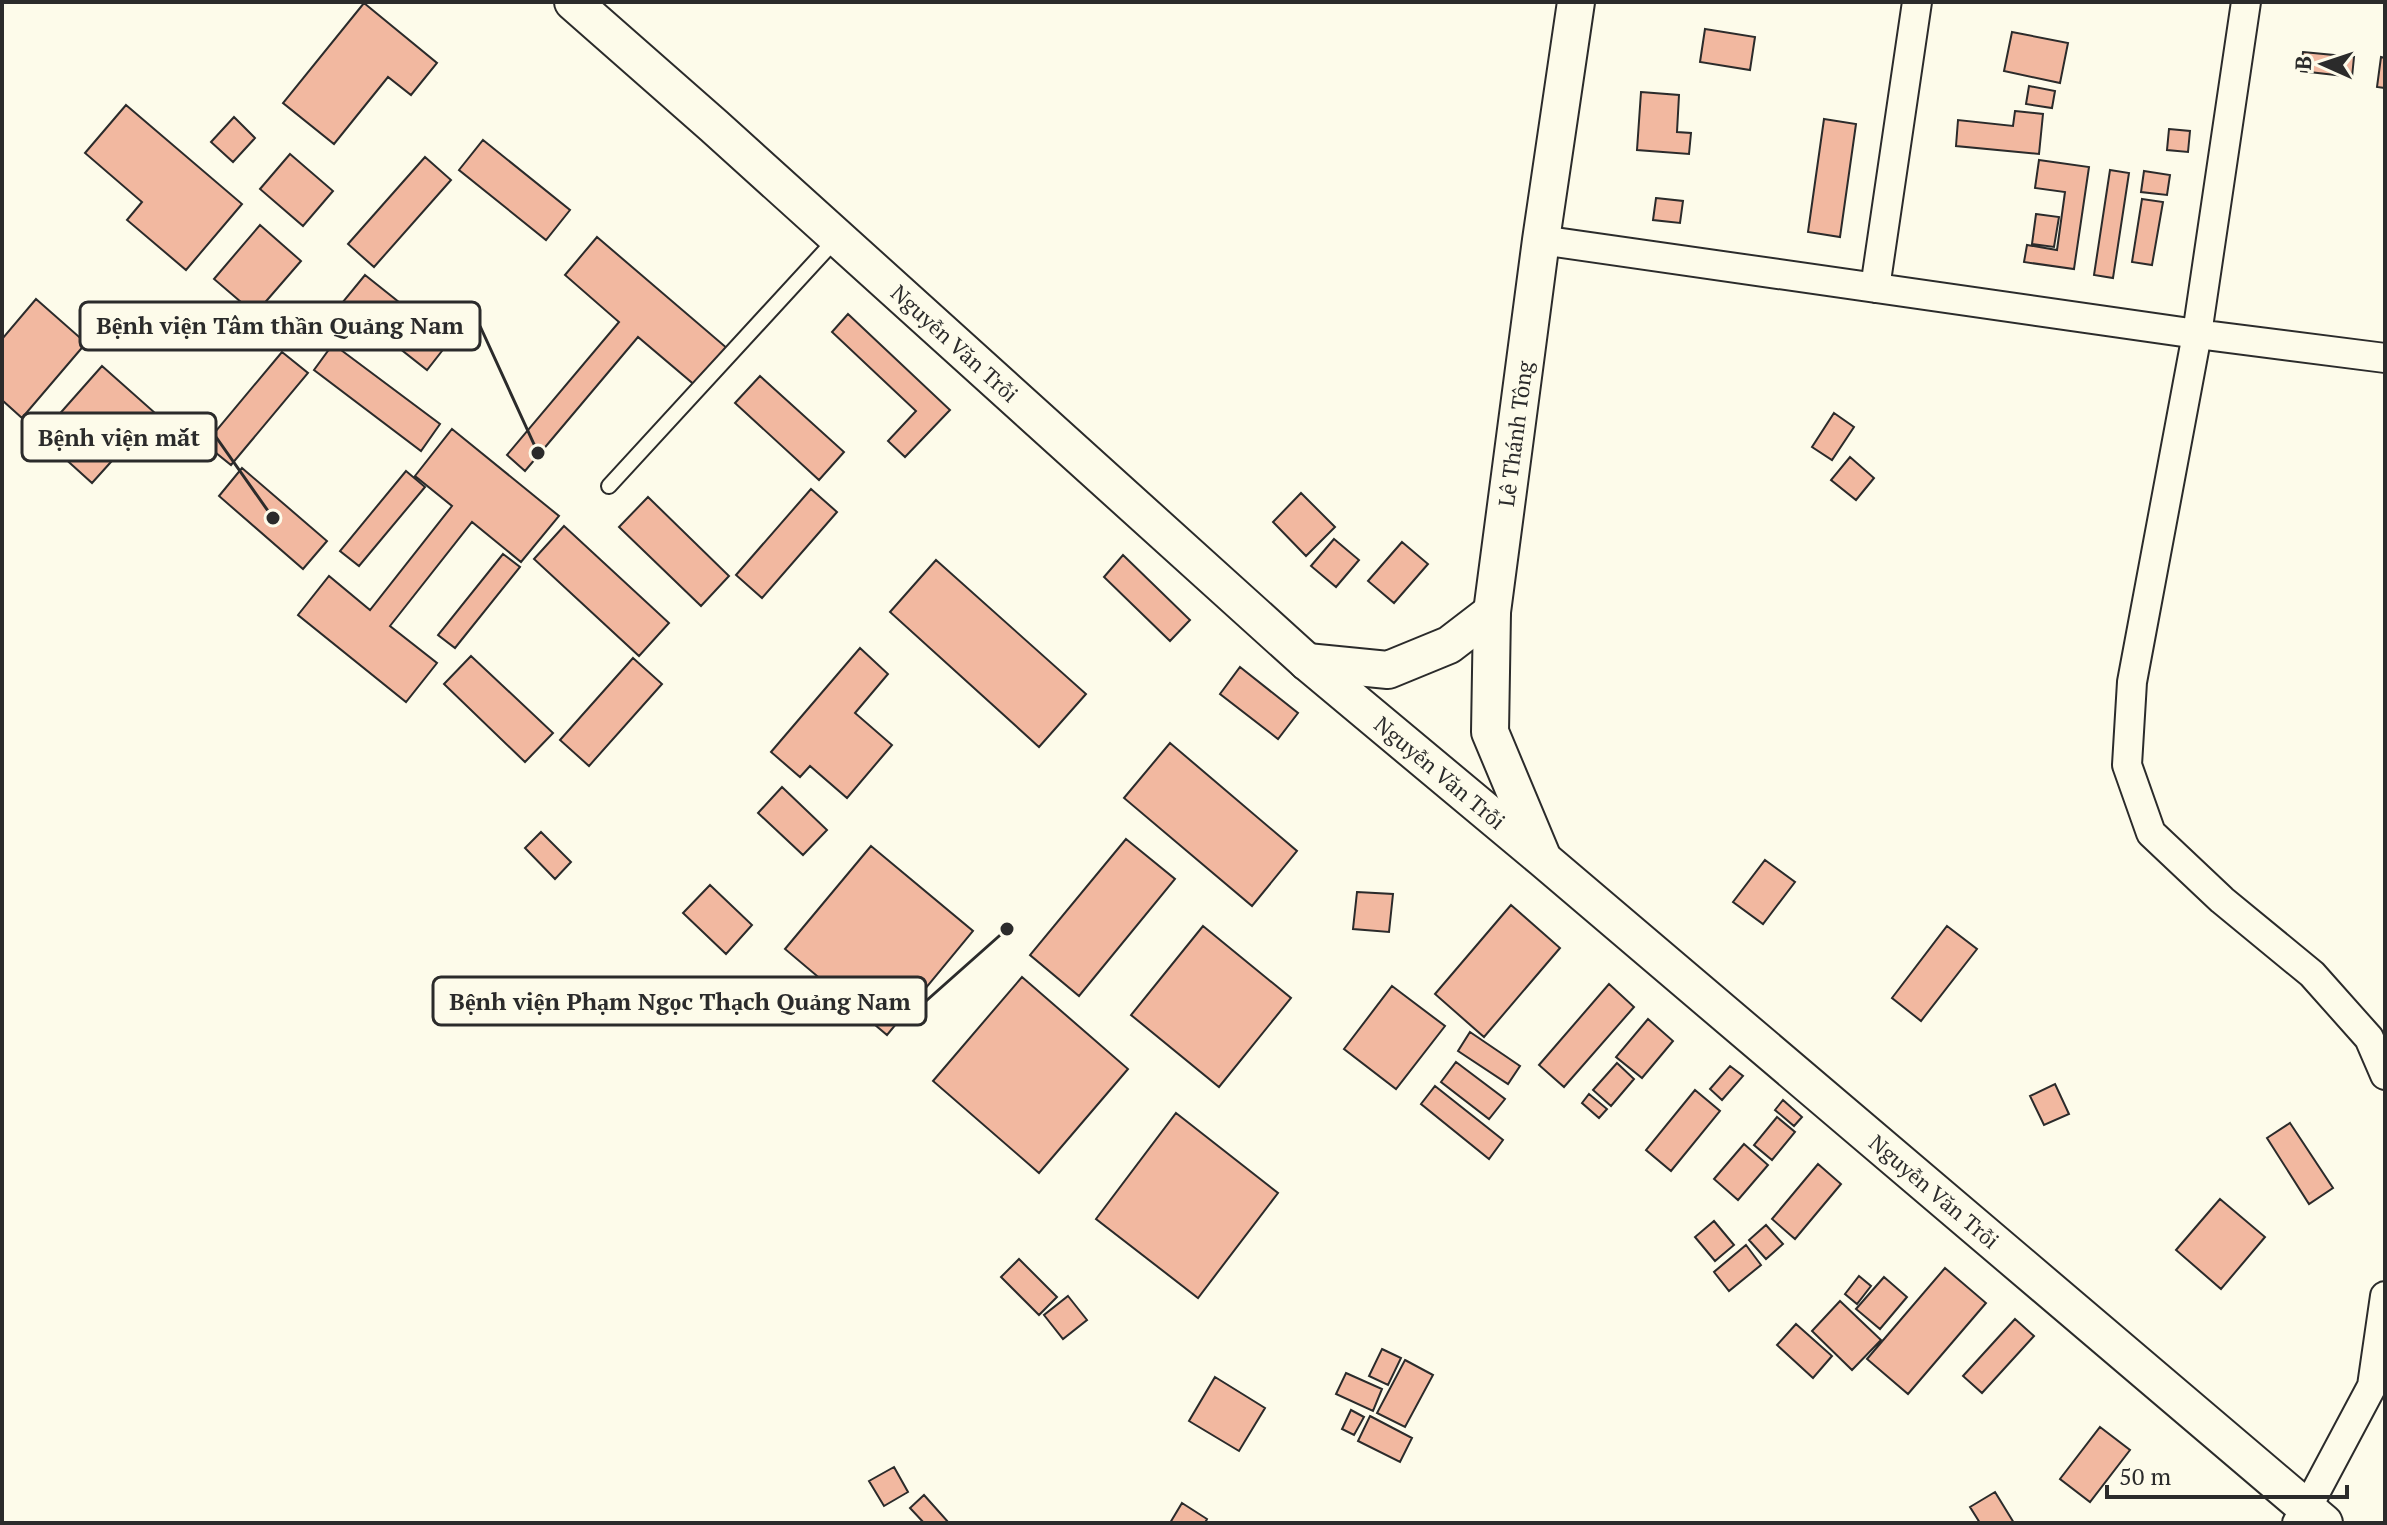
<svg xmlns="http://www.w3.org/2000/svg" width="2387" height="1525" viewBox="0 0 2387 1525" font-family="'PT Serif',serif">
<rect width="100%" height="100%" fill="#fdfbea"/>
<path fill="#f2b8a0" stroke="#2b2b2b" stroke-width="2" d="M364,3L437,63L411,95L388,77L334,144L283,103Z
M1705,29L1755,37L1750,70L1700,62Z
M2012,32L2068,43L2060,83L2004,71Z
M2303,52L2354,57L2352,77L2301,71Z
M2381,57L2385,58V88L2377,87Z
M2029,86L2055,91L2052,108L2026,104Z
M1641,92L1679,95L1677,132L1691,133L1689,154L1637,150Z
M126,105L242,204L186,270L127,220L142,202L85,153Z
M2015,111L2043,114L2039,154L1956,146L1958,120L2013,126Z
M234,117L255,138L233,162L211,142Z
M1824,119L1856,124L1840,237L1808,232Z
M2169,129L2190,131L2188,152L2167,150Z
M483,140L570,210L546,240L459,170Z
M290,154L333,191L303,226L260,189Z
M425,157L451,180L374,267L348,244Z
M2039,160L2089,167L2074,269L2024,262L2027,245L2057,250L2065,192L2035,188Z
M2110,170L2129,173L2113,278L2094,275Z
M2144,171L2170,175L2167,195L2141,192Z
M1656,198L1683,201L1680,223L1653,220Z
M2142,199L2163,202L2152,265L2132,262Z
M2036,214L2059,217L2054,247L2032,244Z
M260,225L301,261L255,314L214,279Z
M597,237L735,355L703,392L638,337L525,471L507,455L619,322L565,275Z
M365,275L449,342L427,370L342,303Z
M36,299L86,343L22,418L2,400V339Z
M848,314L950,410L905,457L888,441L916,411L832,332Z
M333,344L440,424L421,451L314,370Z
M282,352L308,373L231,465L205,444Z
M102,366L155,413L92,483L40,436Z
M760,376L844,452L819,480L735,403Z
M1834,413L1854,427L1832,460L1812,447Z
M452,429L559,516L521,562L472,522L390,626L437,663L406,702L298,615L329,576L370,610L452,506L415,476Z
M1850,457L1874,478L1856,500L1831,480Z
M242,468L327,541L303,569L219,496Z
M406,471L425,487L359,566L340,551Z
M811,489L837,512L762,598L736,575Z
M1301,493L1335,527L1306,556L1273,522Z
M648,497L729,576L701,606L619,527Z
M564,526L669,623L639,656L534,559Z
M1334,539L1359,560L1336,587L1311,566Z
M1402,542L1428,564L1394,603L1368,581Z
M503,554L520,567L455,648L438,635Z
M1123,555L1190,620L1170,641L1104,577Z
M936,560L1086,694L1039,747L890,612Z
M860,648L888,674L855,713L892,745L847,798L810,766L800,777L771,752Z
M471,656L553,733L525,762L444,684Z
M633,658L662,684L589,766L560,740Z
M1240,667L1298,713L1278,739L1220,694Z
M1170,743L1297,851L1252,906L1124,798Z
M782,787L827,830L803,855L758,813Z
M541,832L571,862L555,879L525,848Z
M1126,839L1175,879L1079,996L1030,955Z
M871,846L973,931L887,1035L785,949Z
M1765,860L1795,882L1763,924L1733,902Z
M710,885L752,925L726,954L683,913Z
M1357,892L1393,894L1389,932L1353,929Z
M1511,905L1560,948L1484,1037L1435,994Z
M1203,926L1291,998L1219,1087L1131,1015Z
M1947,926L1977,949L1921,1021L1892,998Z
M1022,977L1128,1069L1039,1173L933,1081Z
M1609,984L1634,1007L1564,1087L1539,1065Z
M1392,986L1445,1026L1396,1089L1344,1049Z
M1648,1019L1673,1041L1642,1078L1616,1057Z
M1470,1032L1520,1066L1508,1084L1458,1051Z
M1456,1062L1505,1099L1489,1119L1441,1082Z
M1617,1063L1634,1079L1611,1106L1593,1090Z
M1730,1066L1743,1076L1722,1100L1710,1089Z
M2055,1084L2069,1114L2044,1125L2030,1096Z
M1435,1086L1503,1140L1489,1159L1421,1104Z
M1695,1090L1720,1111L1671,1171L1646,1150Z
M1589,1094L1607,1109L1599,1118L1582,1103Z
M1783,1100L1802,1117L1794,1126L1775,1110Z
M1176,1113L1278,1193L1198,1298L1096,1219Z
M1777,1117L1795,1132L1772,1160L1754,1145Z
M2290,1123L2333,1188L2309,1204L2267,1138Z
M1744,1144L1768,1165L1738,1200L1714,1179Z
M1818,1164L1841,1184L1795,1239L1772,1219Z
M2220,1199L2265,1237L2221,1289L2176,1250Z
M1714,1221L1734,1245L1715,1261L1695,1237Z
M1766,1225L1783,1244L1766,1259L1749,1240Z
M1746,1245L1761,1265L1729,1291L1714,1272Z
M1019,1259L1057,1297L1039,1315L1001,1277Z
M1945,1268L1986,1303L1908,1394L1867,1359Z
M1859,1276L1871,1286L1857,1304L1845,1294Z
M1884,1277L1907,1297L1880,1329L1856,1309Z
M1068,1296L1087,1320L1063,1339L1044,1315Z
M1840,1301L1881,1340L1852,1370L1812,1331Z
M2015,1319L2034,1336L1982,1393L1963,1376Z
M1796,1324L1832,1356L1813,1378L1777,1345Z
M1382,1349L1401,1358L1388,1385L1369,1376Z
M1405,1360L1433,1375L1405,1427L1377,1413Z
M1346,1373L1382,1389L1373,1411L1336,1394Z
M1215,1377L1265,1408L1239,1451L1189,1421Z
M1351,1410L1364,1417L1354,1435L1342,1429Z
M1370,1416L1412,1438L1400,1462L1358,1441Z
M2100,1427L2130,1450L2090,1502L2060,1479Z
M894,1467L908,1492L884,1506L869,1481Z
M1995,1492L2014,1523H1980L1970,1507Z
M924,1495L949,1523H924L910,1508Z
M1182,1503L1207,1519L1205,1523H1170Z"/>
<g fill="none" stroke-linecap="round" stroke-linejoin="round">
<g stroke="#2b2b2b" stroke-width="18">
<path id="service" d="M609,486L837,238"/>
</g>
<g stroke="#2b2b2b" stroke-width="32">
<path id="minor" d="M2246,2L2197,334L2132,682L2127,765L2151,833L2222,900L2312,974L2369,1038L2385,1075
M1541,240L2197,334L2385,358
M1875,288L1917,2
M2297,1523L2307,1508L2372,1386L2385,1296"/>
</g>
<g stroke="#2b2b2b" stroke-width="40">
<g id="tertiary">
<path id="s1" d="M573,2L714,126L1307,662L1543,859L2324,1523"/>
<path d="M1307,662L1388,670L1449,645L1492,612"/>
<path id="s2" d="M1541,854L1490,732L1492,612L1541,240L1576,2"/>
</g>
</g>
<use href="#service" stroke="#fdfbea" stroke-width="14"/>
<use href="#minor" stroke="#fdfbea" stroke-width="28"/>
<use href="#tertiary" stroke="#fdfbea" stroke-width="36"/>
</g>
<g text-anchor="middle" stroke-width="6" stroke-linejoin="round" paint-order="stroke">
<g font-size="22" fill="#2b2b2b" stroke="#fdfbea">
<text dy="8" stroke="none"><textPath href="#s1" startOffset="512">Nguyễn Văn Trỗi</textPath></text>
<text dy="8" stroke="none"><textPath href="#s2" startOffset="432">Lê Thánh Tông</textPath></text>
<text dy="8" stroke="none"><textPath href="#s1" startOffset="1160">Nguyễn Văn Trỗi</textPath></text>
<text dy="8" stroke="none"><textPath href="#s1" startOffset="1808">Nguyễn Văn Trỗi</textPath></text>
</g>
</g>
<path fill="none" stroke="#2b2b2b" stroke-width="3" d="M538 453L480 326M273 518L216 437M1007 929L926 1001"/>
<g fill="#2b2b2b" stroke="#fdfbea" stroke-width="3">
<circle cx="538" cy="453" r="8"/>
<circle cx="273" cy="518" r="8"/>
<circle cx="1007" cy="929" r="8"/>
</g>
<g fill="#fdfbea" stroke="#2b2b2b" stroke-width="3">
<rect x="80" y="302" width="400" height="48" rx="8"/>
<rect x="22" y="413" width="194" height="48" rx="8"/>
<rect x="433" y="977" width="493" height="48" rx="8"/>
</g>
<g font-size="24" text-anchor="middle" font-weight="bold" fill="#2b2b2b">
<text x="280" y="334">Bệnh viện Tâm thần Quảng Nam</text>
<text x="119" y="446">Bệnh viện mắt</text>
<text x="680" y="1010">Bệnh viện Phạm Ngọc Thạch Quảng Nam</text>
</g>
<rect width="2387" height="1525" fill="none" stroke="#2b2b2b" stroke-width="8"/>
<g transform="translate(2323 64) rotate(273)" stroke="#fdfbea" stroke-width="6" paint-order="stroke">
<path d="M0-6L14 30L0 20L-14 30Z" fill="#2b2b2b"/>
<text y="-12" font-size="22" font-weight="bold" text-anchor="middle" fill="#2b2b2b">B</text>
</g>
<path d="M2107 1485v12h240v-12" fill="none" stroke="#2b2b2b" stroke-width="4"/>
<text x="2119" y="1485" font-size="24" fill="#2b2b2b" stroke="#fdfbea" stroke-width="6" paint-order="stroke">50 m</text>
</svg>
